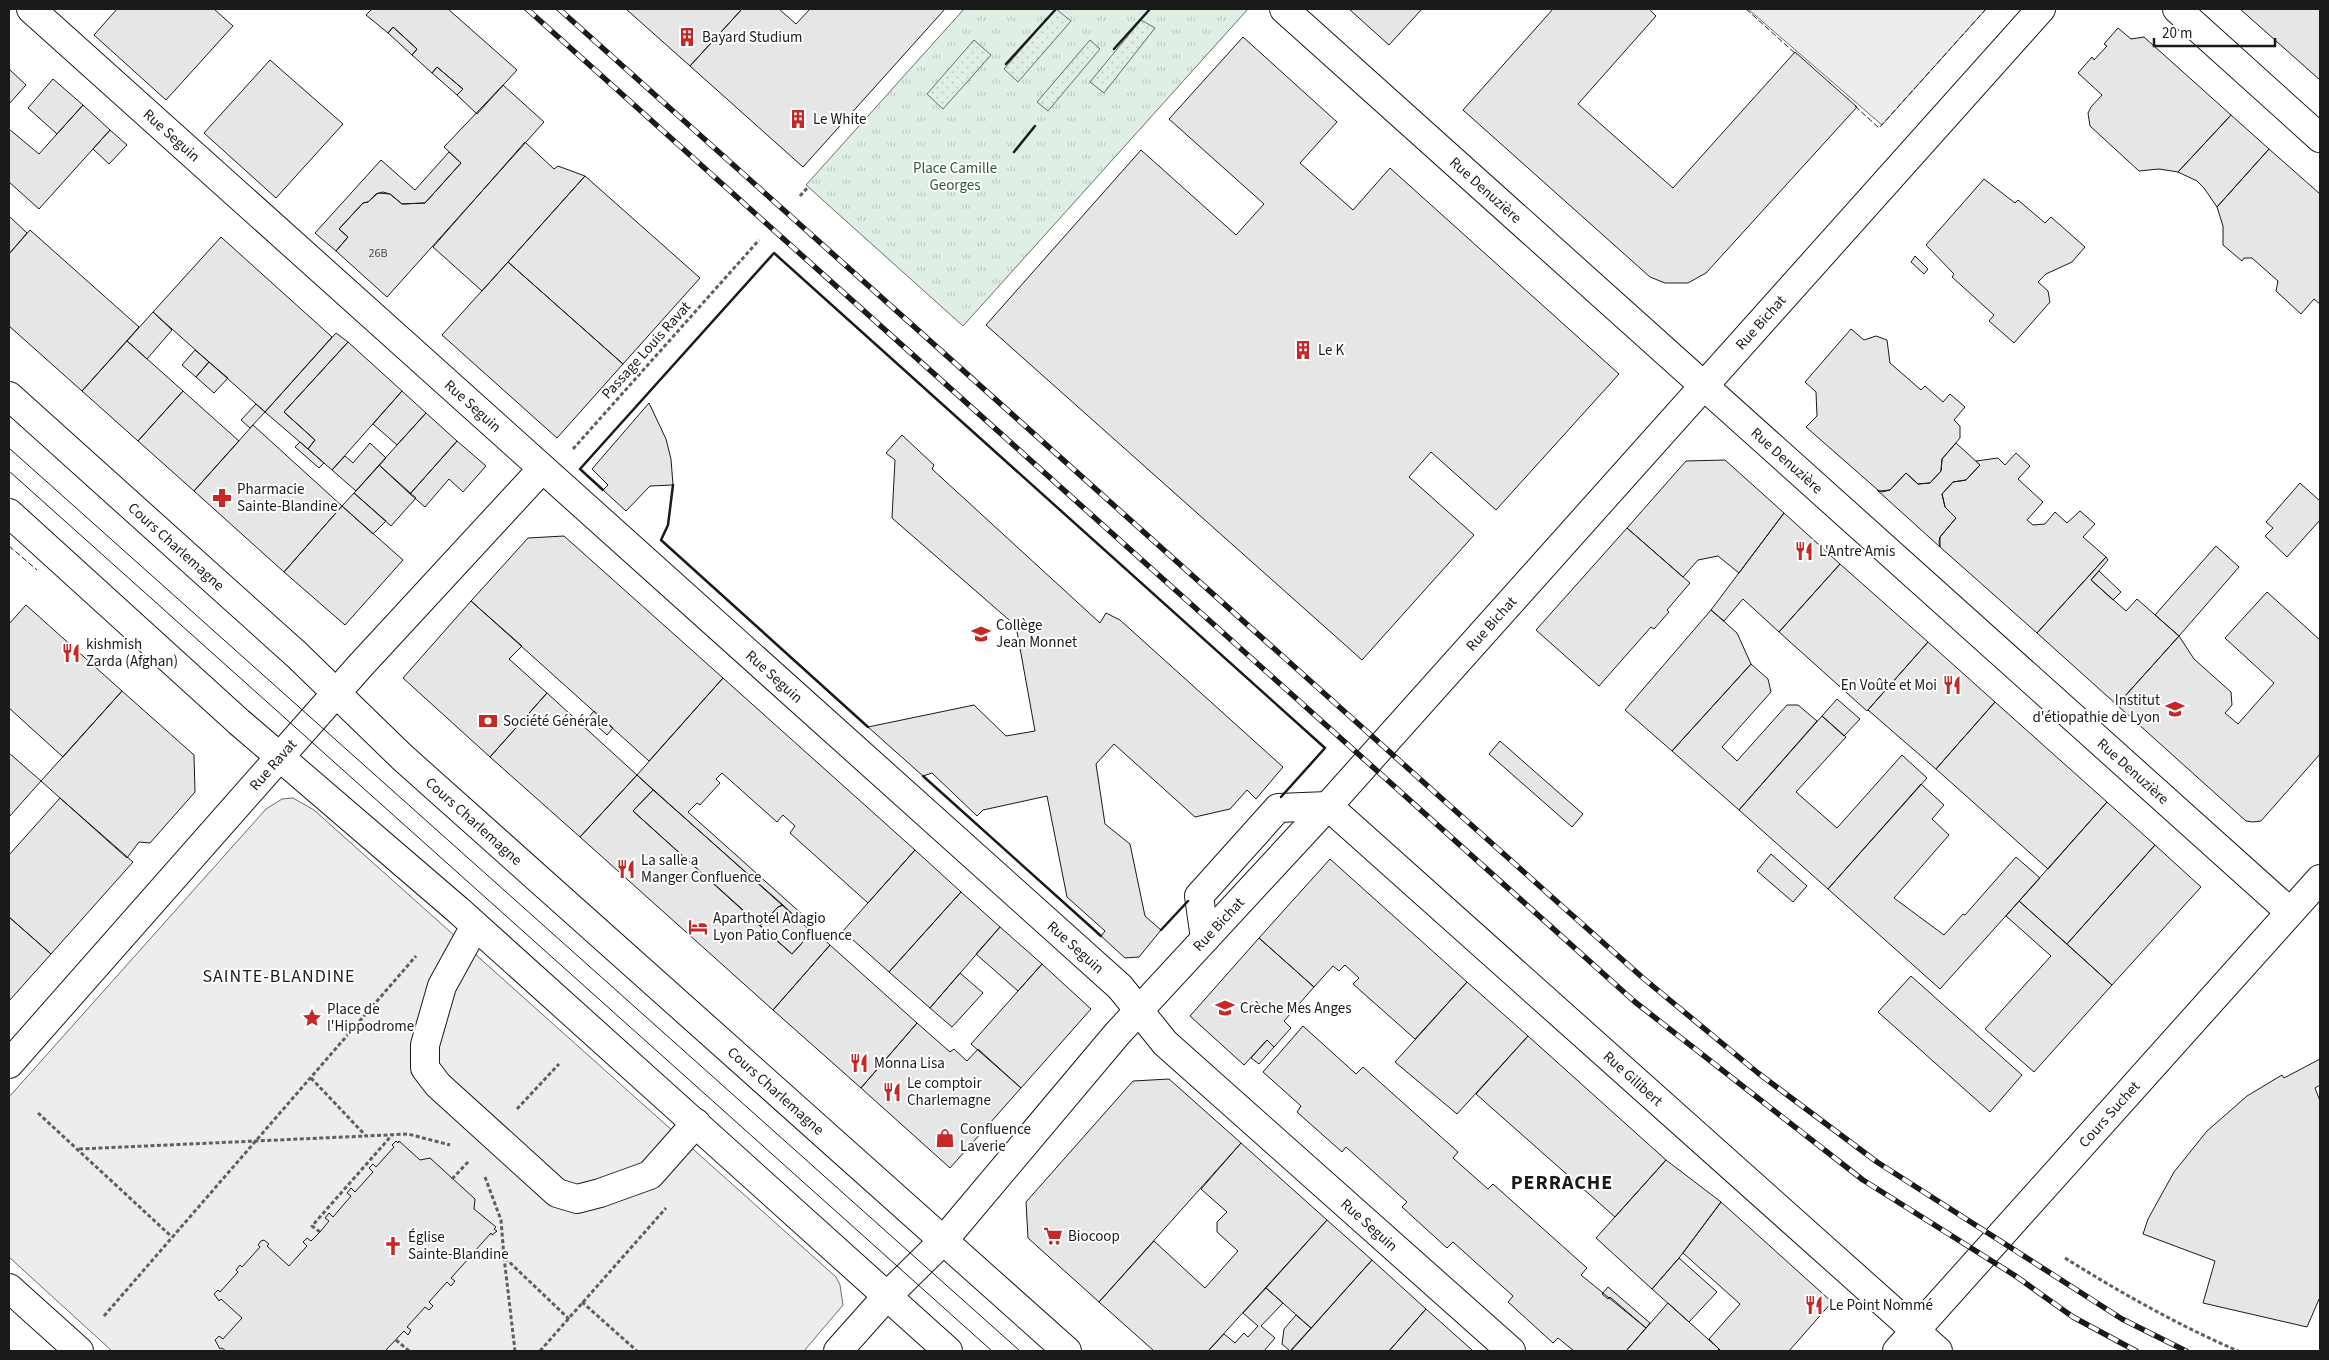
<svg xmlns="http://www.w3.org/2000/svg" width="2329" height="1360" viewBox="0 0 2329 1360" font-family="'Source Sans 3',sans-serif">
<defs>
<pattern id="grass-tufts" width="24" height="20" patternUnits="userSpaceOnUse" patternTransform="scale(1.25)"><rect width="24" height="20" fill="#e0efe3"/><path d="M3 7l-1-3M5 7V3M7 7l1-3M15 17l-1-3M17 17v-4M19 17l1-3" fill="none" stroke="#c0ccc2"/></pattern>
<pattern id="garden-dots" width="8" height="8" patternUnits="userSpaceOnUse" patternTransform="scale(1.25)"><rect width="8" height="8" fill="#e0efe3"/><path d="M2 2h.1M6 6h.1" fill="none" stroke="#c0ccc2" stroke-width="1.8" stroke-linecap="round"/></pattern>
</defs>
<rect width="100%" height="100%" fill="#fff"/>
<path fill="url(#grass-tufts)" stroke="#6a6a6a" d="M964,9H1248L963,326L806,185Z"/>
<path fill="url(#garden-dots)" stroke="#6a6a6a" d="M1056,9L1071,21L1018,82L1004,69Z
M1141,20L1155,28L1104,93L1090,82Z
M974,40L991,55L943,109L927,94Z
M1090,40L1100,49L1048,111L1037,102Z"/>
<path fill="#ededed" stroke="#6a6a6a" d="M1748,9H1986L1882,125Z
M293,798L314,810L836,1277L840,1285L843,1305L804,1351H112L9,1257V1097L266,809L282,799Z"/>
<path fill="#e6e6e6" stroke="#1a1a1a" d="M117,9H214L233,26L166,100L94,35Z
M372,9H448L517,70L477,114L457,95L463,89L437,67L432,73L412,55L417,49L393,27L388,33L366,15Z
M626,9H742L690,66Z
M742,9H779L796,24L810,9H945L803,167L690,66Z
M1349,9H1422L1389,45Z
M1553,9H1649L1656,16L1578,104L1673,188L1795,52L1857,107L1706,273L1688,283H1665L1650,277L1463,110Z
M2240,9H2320V80Z
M393,27L417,49L412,55L388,33Z
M2118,28L2131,39L2144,37L2231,115L2178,172L2159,169L2139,171L2090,126L2088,113L2091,107L2102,95L2078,73L2092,57L2094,60L2107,46L2104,44Z
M1243,37L1337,122L1300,163L1353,210L1390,168L1619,374L1496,510L1431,452L1409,477L1474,535L1362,660L986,325L1141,150L1236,235L1264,204L1169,119Z
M270,60L343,124L276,198L204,133Z
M437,67L463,89L457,95L432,73Z
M9,69L26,85L9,104Z
M53,79L83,105L57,134L28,108Z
M503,85L544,122L387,297L336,251L348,237L339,229L363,203L368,202L378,193L390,194L402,204L425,203L461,163L444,147Z
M83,105L110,130L39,209L9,182V129L39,154Z
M2231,115L2269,149L2217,207L2204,188L2197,181L2178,172Z
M110,130L127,145L109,164L93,149Z
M525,142L554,169L558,166L585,176L482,291L433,247Z
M2269,149L2320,194V304L2314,299L2301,314L2276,291L2278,281L2252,258H2244L2242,261L2223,245V226L2217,207Z
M449,152L461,163L425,203L402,204L390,194L383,192L376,194L368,202L363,203L339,229L348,237L336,251L315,233L381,160L415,190Z
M585,176L700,278L623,364L508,262Z
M1984,179L2015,203L2018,200L2045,223L2051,217L2085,247L2072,262L2046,274L2038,282L2048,291L2050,302L2014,343L1989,321L1994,315L1952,277L1954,274L1926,245Z
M9,216L27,233L9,254Z
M30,230L139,327L82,391L9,326V254Z
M221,237L332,337L265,412L153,312Z
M1915,256L1928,269L1924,274L1911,262Z
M508,262L623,364L557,438L442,335Z
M153,312L172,330L147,359L127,341Z
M1851,329L1864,340L1876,336L1887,340L1890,363L1921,390L1925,386L1943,402L1950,394L1965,407L1954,420L1960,426V438L1942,459L1941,471L1930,483L1918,484L1906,473L1890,490L1879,491L1806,427L1817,416L1816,392L1805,382Z
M336,333L348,342L284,412L315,440L308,449L265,412Z
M127,341L183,391L138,441L82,391Z
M348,342L402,391L332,470L308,449L315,440L284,412Z
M195,350L209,362L196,377L182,365Z
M209,362L228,378L214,393L196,377Z
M183,391L239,441L194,491L138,441Z
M402,391L426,413L397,445L373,424Z
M649,403L666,439L671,459L673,485L650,486L626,511L603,490L608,485L592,469Z
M256,404L265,412L250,428L241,420Z
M426,413L457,441L410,494L379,465Z
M253,425L342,506L284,572L194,491Z
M902,435L934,465L932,469L1100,623L1106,613L1120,620L1283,767L1256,799L1247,790L1230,809L1195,817L1114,744L1096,764L1105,824L1130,844L1145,916L1161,930L1139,957L1125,958L1101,936L1105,931L1067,897L1047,796L983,810L977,816L932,773L923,776L868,727L974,705L1006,736L1035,731L1016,626L892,518L895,460L886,453Z
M457,441L486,466L463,492L449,479L425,507L410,494Z
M300,442L324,463L319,468L295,447Z
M370,443L386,458L356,491L332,470L345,456L353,463Z
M1956,443L1980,465L1966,480L1953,482L1942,494L1945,507L1956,518L1940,537V547L1877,490L1882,492L1890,490L1906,473L1918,484L1930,483L1941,471L1942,459Z
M2016,453L2030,466L2018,479L2043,502L2027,520L2033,525L2045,524L2055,512L2067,523L2080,511L2095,524L2083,537L2106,557L2037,633L1940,547L1939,542L1940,537L1956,518L1945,507L1942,494L1953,482L1966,480L1980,465L1976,461L1998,458L2005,465Z
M1725,460L1784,513L1739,573L1718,556L1698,560L1683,577L1627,528L1686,461Z
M379,465L416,498L391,526L354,493Z
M2300,483L2320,501V520L2287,557L2265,536L2273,528L2266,522Z
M354,493L386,521L373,534L342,506Z
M342,506L403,560L345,625L284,572Z
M1784,513L1840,564L1779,632L1743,599L1724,621L1711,610Z
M1627,528L1690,583L1667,610L1669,612L1654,629L1651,627L1599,686L1536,630Z
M564,536L723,678L649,761L471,601L528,538Z
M2216,546L2239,567L2179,636L2155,615Z
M2106,557L2108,560L2091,580L2126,611L2137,599L2179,636L2117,705L2037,633Z
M1840,564L1928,642L1867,711L1779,632Z
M2099,571L2121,592L2113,600L2091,580Z
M2267,592L2320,640V754L2261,821L2253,822L2246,821L2117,705L2179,636L2194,659L2231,692L2232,705L2225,713L2238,724L2274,683L2225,638Z
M471,601L522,646L509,659L547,693L490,757L403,678Z
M26,605L122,691L63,757L9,708V624Z
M1711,610L1737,633L1751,664L1672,751L1625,710Z
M1928,642L1995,702L1936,769L1868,710Z
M1751,664L1768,679L1771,692L1722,747L1737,761L1787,705H1798L1817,721L1739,810L1672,751Z
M723,678L915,850L868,903L790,833L795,826L783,815L777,822L722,773L716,779L720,783L700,805L697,803L688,812L813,924L811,928L814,930L812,932L637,775Z
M122,691L194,755L195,792L150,843L139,842L127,858L41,781Z
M547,693L637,775L580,837L490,757Z
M1837,699L1860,719L1844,736L1822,716Z
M1995,702L2107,802L2048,869L1936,769Z
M594,711L613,728L607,735L588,718Z
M1822,716L1846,737L1796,792L1837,828L1902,755L1927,778L1828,889L1739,810Z
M1500,741L1583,814L1572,827L1489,754Z
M9,753L41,781L9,817Z
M637,775L653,790L633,811L792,954L814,930L830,945L773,1010L580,837Z
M1921,784L1944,805L1932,819L1949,835L1894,898L1944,935L1963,914L1965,915L2016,857L2040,878L1940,989L1828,889Z
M653,790L783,905L778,907L760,926L633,811Z
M60,798L133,862L51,954L9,917V855Z
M2107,802L2155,845L2067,944L2019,901Z
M2155,845L2201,887L2112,985L2067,944Z
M915,850L961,892L889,972L843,931Z
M1771,854L1807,886L1793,902L1757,871Z
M1330,859L1467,982L1415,1039L1353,984L1359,978L1345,965L1339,971L1333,966L1314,987L1259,938Z
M961,892L1000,927L930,1008L889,972Z
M2019,901L2112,985L2034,1072L1985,1029L2051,956L2006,916Z
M783,905L812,932L792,954L760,926L778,907Z
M9,917L51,954L9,1001Z
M1000,927L1042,964L1018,991L976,954Z
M1259,938L1314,987L1284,1021L1291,1028L1274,1047L1267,1040L1244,1065L1190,1016Z
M830,945L917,1023L861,1088L773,1010Z
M1042,964L1091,1009L1021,1088L971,1044Z
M960,973L983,993L952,1027L930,1008Z
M1911,976L2022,1075L1990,1112L1878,1012Z
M1467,982L1528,1036L1457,1114L1395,1062Z
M917,1023L950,1052L954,1049L967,1061L978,1049L1021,1088L950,1168L861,1088Z
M1303,1026L1356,1074L1363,1067L1458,1152L1453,1158L1488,1189L1493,1184L1587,1268L1581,1275L1646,1328L1626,1351H1574L1558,1338L1553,1343L1508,1302L1513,1296L1453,1242L1447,1248L1402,1207L1407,1202L1346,1147L1342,1152L1297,1112L1301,1106L1263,1072Z
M1528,1036L1666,1160L1615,1217L1476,1094Z
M1267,1040L1274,1047L1259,1064L1251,1058Z
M2320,1059V1085L2315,1088L2320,1101V1297L2307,1327L2203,1303L2215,1261L2143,1234L2148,1219L2174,1172L2207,1131L2247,1096L2282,1075L2284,1078Z
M1169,1079L1241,1143L1099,1302L1028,1238L1026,1202L1133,1081Z
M396,1141L398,1143L399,1141L420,1160L430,1158L475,1199L474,1209L496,1227L494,1229L497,1231L492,1235L491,1233L473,1253L476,1257L473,1261L469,1258L451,1278L455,1281L451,1286L447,1282L429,1302L433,1306L429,1310L425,1307L407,1327L411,1330L408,1335L404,1331L385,1351H226L222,1348L220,1349L215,1340L219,1336L223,1339L242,1318L221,1299L219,1301L214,1294L218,1290L220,1292L238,1272L236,1270L240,1265L242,1267L260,1247L258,1245L261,1241L264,1240L269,1244L267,1246L289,1266L307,1246L303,1242L307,1238L311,1241L320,1232L329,1221L325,1218L329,1213L333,1217L351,1196L347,1193L351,1188L355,1192L373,1172L369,1168L373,1164L376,1167L394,1147L392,1145Z
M1241,1143L1327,1220L1208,1351H1154L1099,1302L1154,1241L1205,1288L1238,1251L1217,1232V1222L1227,1212L1201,1189Z
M1666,1160L1721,1202L1679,1258L1652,1289L1596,1238Z
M1721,1202L1832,1302L1789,1351H1721L1709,1339L1740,1304L1683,1253Z
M1327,1220L1372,1260L1311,1328L1266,1288Z
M1679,1258L1717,1292L1689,1322L1652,1289Z
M1372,1260L1426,1309L1389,1351H1291Z
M1608,1287L1650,1323L1646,1328L1610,1297L1608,1299L1602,1294Z
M1266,1288L1283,1303L1261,1326L1275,1338L1264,1351H1208L1224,1334L1235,1343L1244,1333L1248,1337L1258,1326L1243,1313Z
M1668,1303L1719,1349L1717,1351H1626Z
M1426,1309L1472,1350L1471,1351H1389Z
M1296,1315L1311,1328L1290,1351L1282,1344L1284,1329Z"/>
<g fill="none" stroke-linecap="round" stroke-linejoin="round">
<g stroke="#1a1a1a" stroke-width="30">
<g id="minor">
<path id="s1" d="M31,9L1120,987L1165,1043L1511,1351"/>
<path id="s2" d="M1284,9L2290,912"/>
<path d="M2177,9L2320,138"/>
<path id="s3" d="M9,396L297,655L402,757L1067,1351"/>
<path d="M9,513L239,722L458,910L948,1351"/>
<path id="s4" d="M1328,806L1938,1351"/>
<path d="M475,926L442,986L425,1045V1068L438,1085L557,1193L577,1199L600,1193L650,1175L696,1123"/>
<path d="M1205,939L1199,896L1278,808L1328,806"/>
<path id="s5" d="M9,1064L360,666L542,469"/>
<path d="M9,1288L79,1351"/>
<path id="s6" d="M838,1351L887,1296L943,1241L1117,1034L1328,806L2041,9"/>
<path id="s7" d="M1897,1351L2320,879"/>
</g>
</g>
<path stroke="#5f5f5f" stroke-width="3" stroke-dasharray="4 2.5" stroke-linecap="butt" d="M800,196L808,187
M573,449L759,240
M311,1078L366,1136L408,1134L450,1145
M517,1109L559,1064
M38,1113L172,1237
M79,1149L366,1136
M485,1177L501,1220L504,1257L569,1319
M452,1179L469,1161
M320,1232L312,1226L392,1135
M504,1257L515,1351
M2065,1258C2121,1293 2178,1325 2238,1351
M582,1302L637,1351
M104,1316L416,956
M396,1340L409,1351
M540,1351L666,1208"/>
<use href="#minor" stroke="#fff" stroke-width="28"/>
<path stroke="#1a1a1a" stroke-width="1" d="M9,448L1020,1351
M9,471L992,1351"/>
<g stroke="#1a1a1a" stroke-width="5.5">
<path id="rail" d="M527,9L1635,1002L1863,1180L2014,1275L2073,1317L2136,1351
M559,9L1563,907L1643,978L1758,1073L1877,1162L2122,1319L2186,1351"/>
</g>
<use href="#rail" stroke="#fff" stroke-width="4" stroke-dasharray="11" stroke-linecap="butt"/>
<path stroke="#1a1a1a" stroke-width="1" stroke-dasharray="6 2.5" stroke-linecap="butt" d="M1746,9L1797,55
M1855,106L1879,128L1986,9
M9,546L37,570"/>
<path stroke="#1a1a1a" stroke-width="2.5" d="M1114,49L1150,9
M1006,64L1056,9
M1014,152L1035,126
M673,485L668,525L661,540L868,727
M603,490L580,469L774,253L1325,748L1281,797
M923,776L1101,936
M1161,930L1188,901"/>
</g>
<defs>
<g id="building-bare" transform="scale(1.5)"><path d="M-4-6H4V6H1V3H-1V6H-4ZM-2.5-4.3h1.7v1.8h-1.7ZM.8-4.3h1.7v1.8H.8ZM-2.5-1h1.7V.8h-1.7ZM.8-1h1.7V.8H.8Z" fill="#c62828" stroke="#fff" stroke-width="2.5" paint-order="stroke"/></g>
<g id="pharmacy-bare" transform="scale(1.5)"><path d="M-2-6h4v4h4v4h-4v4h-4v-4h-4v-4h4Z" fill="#c62828" stroke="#fff" stroke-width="2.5" paint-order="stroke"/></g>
<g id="restaurant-bare" transform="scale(1.5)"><path d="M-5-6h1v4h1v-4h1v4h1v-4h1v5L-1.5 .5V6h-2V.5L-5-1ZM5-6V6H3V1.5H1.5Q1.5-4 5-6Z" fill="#c62828" stroke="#fff" stroke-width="2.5" paint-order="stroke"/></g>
<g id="school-bare" transform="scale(1.5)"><path d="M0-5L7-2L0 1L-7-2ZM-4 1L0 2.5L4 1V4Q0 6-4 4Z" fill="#c62828" stroke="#fff" stroke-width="2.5" paint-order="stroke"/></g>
<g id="university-bare" transform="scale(1.5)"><path d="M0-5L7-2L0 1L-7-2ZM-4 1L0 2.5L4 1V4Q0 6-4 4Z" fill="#c62828" stroke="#fff" stroke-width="2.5" paint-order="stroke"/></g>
<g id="bank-bare" transform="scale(1.5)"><path d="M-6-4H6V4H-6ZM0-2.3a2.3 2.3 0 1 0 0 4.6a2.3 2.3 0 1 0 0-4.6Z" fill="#c62828" stroke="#fff" stroke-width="2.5" paint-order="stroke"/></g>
<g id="hotel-bare" transform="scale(1.5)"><path d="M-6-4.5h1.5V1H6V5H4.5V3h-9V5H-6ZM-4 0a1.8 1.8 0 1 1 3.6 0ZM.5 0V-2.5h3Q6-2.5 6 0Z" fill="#c62828" stroke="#fff" stroke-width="2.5" paint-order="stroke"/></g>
<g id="sight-bare" transform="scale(1.5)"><path d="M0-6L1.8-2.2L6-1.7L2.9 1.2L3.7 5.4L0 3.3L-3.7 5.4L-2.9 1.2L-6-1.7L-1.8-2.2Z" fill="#c62828" stroke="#fff" stroke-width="2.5" paint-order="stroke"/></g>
<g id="shop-bare" transform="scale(1.5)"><path d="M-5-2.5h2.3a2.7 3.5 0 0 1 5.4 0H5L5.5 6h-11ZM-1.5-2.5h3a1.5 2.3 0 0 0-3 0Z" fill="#c62828" stroke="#fff" stroke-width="2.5" paint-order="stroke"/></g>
<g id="supermarket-bare" transform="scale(1.5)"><path d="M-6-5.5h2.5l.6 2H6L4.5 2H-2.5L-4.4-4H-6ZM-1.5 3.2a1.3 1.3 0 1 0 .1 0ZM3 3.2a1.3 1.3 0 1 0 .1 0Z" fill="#c62828" stroke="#fff" stroke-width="2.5" paint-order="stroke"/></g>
<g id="church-bare" transform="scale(1.5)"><path d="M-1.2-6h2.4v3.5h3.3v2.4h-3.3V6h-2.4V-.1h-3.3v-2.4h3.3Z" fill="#c62828" stroke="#fff" stroke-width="2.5" paint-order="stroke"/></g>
</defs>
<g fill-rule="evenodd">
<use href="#building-bare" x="687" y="37"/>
<use href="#building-bare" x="798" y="119"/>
<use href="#building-bare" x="1303" y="350"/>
<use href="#pharmacy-bare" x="222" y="498"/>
<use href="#restaurant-bare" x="1804" y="551"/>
<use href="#school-bare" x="981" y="634"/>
<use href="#restaurant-bare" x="71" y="653"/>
<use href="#restaurant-bare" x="1952" y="685"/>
<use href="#university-bare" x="2175" y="709"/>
<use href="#bank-bare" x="488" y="721"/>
<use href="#restaurant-bare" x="626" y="869"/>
<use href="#hotel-bare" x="698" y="927"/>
<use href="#school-bare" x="1225" y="1008"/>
<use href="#sight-bare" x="312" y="1018"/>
<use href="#restaurant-bare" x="859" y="1063"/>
<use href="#restaurant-bare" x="892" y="1092"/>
<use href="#shop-bare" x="945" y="1138"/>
<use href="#supermarket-bare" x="1053" y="1236"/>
<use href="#church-bare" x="393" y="1246"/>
<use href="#restaurant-bare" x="1814" y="1305"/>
</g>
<g text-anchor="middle" stroke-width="4" stroke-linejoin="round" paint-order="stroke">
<g font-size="12" fill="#4d4d4d">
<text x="378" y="257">26B</text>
</g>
<g font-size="15" fill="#1a1a1a" stroke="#fff" text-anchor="start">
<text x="702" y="42">Bayard Studium</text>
<text x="813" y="124">Le White</text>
<text x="1318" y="355">Le K</text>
<text x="237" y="494">Pharmacie<tspan x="237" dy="17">Sainte-Blandine</tspan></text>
<text x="1819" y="556">L'Antre Amis</text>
<text x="996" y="630">Collège<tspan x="996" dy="17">Jean Monnet</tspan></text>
<text x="86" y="649">kishmish<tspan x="86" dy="17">Zarda (Afghan)</tspan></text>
<text x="1937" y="690" text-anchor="end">En Voûte et Moi</text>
<text x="2160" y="705" text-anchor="end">Institut<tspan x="2160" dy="17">d'étiopathie de Lyon</tspan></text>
<text x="503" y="726">Société Générale</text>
<text x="641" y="865">La salle a<tspan x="641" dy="17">Manger Confluence</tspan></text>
<text x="713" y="923">Aparthotel Adagio<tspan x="713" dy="17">Lyon Patio Confluence</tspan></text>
<text x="1240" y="1013">Crèche Mes Anges</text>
<text x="327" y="1014">Place de<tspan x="327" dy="17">l'Hippodrome</tspan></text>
<text x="874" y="1068">Monna Lisa</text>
<text x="907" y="1088">Le comptoir<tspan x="907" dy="17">Charlemagne</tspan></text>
<text x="960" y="1134">Confluence<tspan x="960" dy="17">Laverie</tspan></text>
<text x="1068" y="1241">Biocoop</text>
<text x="408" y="1242">Église<tspan x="408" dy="17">Sainte-Blandine</tspan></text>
<text x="1829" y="1310">Le Point Nommé</text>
</g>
<g font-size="15" fill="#1a1a1a" stroke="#fff">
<text dy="5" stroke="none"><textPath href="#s1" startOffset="189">Rue Seguin</textPath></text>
<text dy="5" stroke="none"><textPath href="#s2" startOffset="271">Rue Denuzière</textPath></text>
<text dy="5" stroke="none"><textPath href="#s6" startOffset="1382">Rue Bichat</textPath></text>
<text transform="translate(646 350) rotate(-48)" y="5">Passage Louis Ravat</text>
<text dy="5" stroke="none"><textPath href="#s1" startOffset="594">Rue Seguin</textPath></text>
<text dy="5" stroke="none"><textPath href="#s2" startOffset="676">Rue Denuzière</textPath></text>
<text dy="5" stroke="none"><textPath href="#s3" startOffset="225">Cours Charlemagne</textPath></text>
<text dy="5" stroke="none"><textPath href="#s6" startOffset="978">Rue Bichat</textPath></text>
<text dy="5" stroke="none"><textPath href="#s1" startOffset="999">Rue Seguin</textPath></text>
<text dy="5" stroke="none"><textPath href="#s5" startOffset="399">Rue Ravat</textPath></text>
<text dy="5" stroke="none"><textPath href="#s2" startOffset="1141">Rue Denuzière</textPath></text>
<text dy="5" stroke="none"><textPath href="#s3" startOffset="630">Cours Charlemagne</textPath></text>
<text dy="5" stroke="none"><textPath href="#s6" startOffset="572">Rue Bichat</textPath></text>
<text dy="5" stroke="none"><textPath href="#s1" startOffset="1404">Rue Seguin</textPath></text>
<text dy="5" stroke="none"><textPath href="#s4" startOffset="409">Rue Gilibert</textPath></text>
<text dy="5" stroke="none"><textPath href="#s3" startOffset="1035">Cours Charlemagne</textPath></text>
<text dy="5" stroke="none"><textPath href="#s7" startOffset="318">Cours Suchet</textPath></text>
<text dy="5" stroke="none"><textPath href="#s1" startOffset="1809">Rue Seguin</textPath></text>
</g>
<g font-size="15" fill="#2b5a34" stroke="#fff">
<text x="955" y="173">Place Camille<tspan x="955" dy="17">Georges</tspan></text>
</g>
<g font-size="18" letter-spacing="1" fill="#1a1a1a" stroke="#fff">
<text x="279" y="982">SAINTE-BLANDINE</text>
</g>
<g font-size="20" font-weight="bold" letter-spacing="1" fill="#1a1a1a" stroke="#fff">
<text x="1562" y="1189">PERRACHE</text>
</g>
</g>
<rect width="2329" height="1360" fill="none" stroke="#1a1a1a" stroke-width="20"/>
<path d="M2154 38v8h121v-8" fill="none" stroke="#1a1a1a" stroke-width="2.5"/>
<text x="2162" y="38" font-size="15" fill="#1a1a1a" stroke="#ffffff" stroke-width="4" paint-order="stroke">20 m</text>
</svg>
